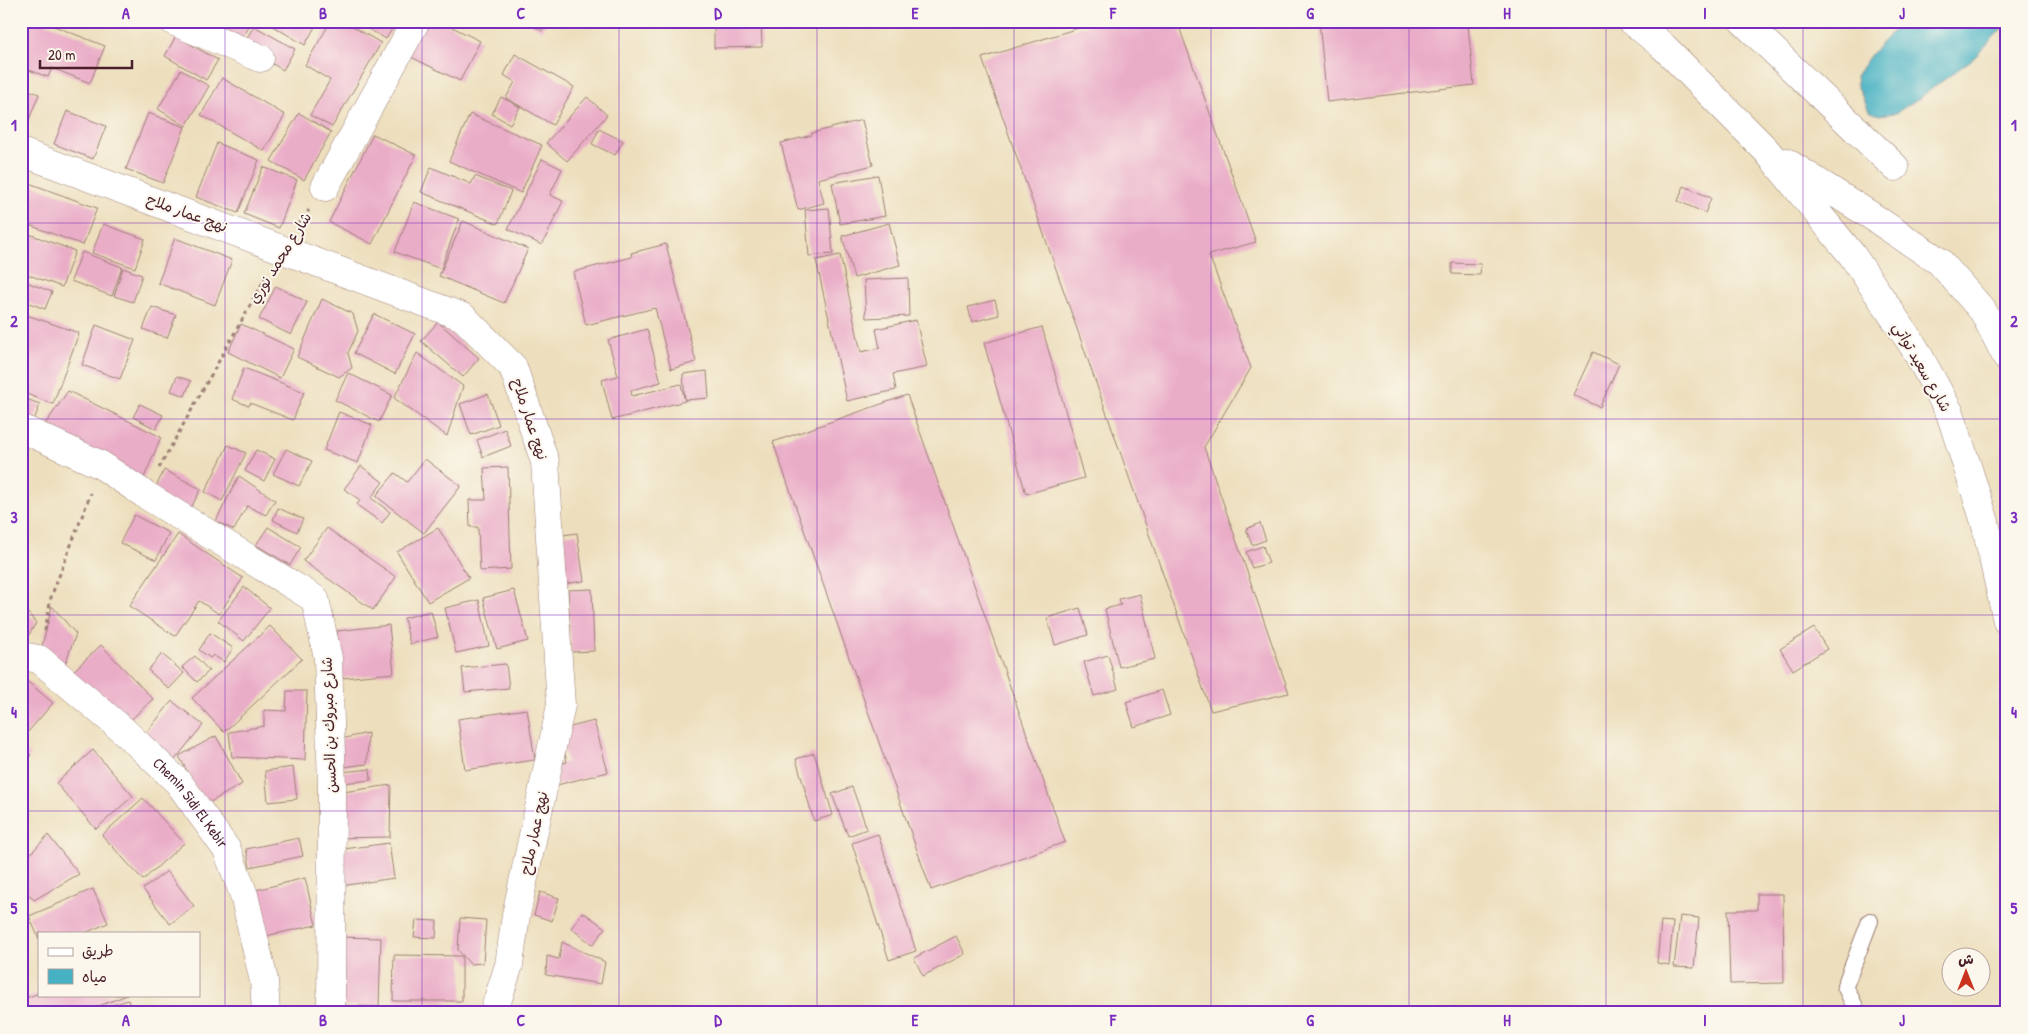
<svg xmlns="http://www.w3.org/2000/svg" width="2028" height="1034" viewBox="0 0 2028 1034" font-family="'Patrick Hand','Playpen Sans Arabic',sans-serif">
<rect width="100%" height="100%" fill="#fbf7ec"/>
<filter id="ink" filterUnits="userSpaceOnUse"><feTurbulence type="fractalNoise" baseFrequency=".02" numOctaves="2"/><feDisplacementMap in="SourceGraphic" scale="10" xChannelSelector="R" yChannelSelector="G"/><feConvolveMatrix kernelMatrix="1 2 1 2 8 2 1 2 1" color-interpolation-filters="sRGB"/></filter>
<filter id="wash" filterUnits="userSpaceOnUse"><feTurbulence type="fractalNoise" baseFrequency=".0096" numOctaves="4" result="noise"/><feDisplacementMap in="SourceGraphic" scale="20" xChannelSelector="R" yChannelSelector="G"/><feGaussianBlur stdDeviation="1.12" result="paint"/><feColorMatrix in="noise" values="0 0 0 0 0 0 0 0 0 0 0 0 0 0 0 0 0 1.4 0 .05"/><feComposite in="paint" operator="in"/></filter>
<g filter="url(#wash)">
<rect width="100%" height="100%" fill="#eddfbd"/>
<path fill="#45b1c2" stroke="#486876" d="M1902,21H2007V23L1974,58L1922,96L1896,113L1879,115L1869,111L1857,85L1856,76L1871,54Z"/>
<g id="blocks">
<path fill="#eaadc8" d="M21,21H41L105,46L90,83L52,68L48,77L21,67Z
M189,21H240L249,27L236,49Z
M264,21H318L305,45Z
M331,21H343L381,43L332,127L310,115L330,80L305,65Z
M359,21H397L386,39L358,23Z
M424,21H440L480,41L460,81L407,55Z
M525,21H547L542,31Z
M714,21H761L762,47L714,48Z
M1101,21H1177L1256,242L1209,255L1251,368L1204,447L1289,693L1211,711L982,58Z
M1319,21H1463L1468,25L1474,85L1327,102Z
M254,26L295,49L283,70L242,46Z
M176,36L218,60L206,80L165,56Z
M515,54L574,87L553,125L506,98L515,82L504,75Z
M181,70L209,86L186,126L158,109Z
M222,78L285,115L264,151L201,115Z
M21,87L39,94L23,135L21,134Z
M501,97L520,107L510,124L492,114Z
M587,97L607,115L567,161L546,143Z
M67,111L106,126L93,159L54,144Z
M148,113L185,127L163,183L126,169Z
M299,113L331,132L304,180L271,161Z
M470,114L542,145L521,193L449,161Z
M862,120L873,165L818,179L824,203L798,210L781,143L812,135V133Z
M599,129L623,141L615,155L592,144Z
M373,134L416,155L372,244L329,222Z
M217,143L259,160L238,213L196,197Z
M542,159L562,169L550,195L563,201L542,245L508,229Z
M263,167L297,180L279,228L244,214Z
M431,167L471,184L475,176L511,191L498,224L421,192Z
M878,175L885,216L840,224L832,183Z
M26,182L97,208L83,245L21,222V195Z
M1684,186L1711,198L1705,213L1678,201Z
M414,202L459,219L441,269L395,252Z
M829,208L833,254L809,256L805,210Z
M463,221L528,249L504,303L439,276Z
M889,223L900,265L854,278L842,236Z
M103,224L145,239L135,268L92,253Z
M21,231L75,251L62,287L21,272Z
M175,238L232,260L215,305L158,283Z
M666,244L696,362L671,369L655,308L586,325L573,272L632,257L631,253Z
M82,252L122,267L112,296L71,281Z
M840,255L861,352L880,348L876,329L916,320L927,367L893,374L896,390L847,401L816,260Z
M1452,263L1481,264L1480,275L1452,274Z
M123,268L142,275L133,302L114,296Z
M908,278L909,316L866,318L864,280Z
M21,280L52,292L45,309L21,300Z
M276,286L307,302L291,335L259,319Z
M322,299L353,314L358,331L348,353L352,368L339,377L297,357Z
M995,300L999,315L972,322L968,307Z
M152,307L176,315L167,338L143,329Z
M21,313L79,333L53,404L21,392Z
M374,314L415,334L395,374L354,353Z
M438,322L479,358L463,377L421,341Z
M241,324L294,349L280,378L228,352Z
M96,325L135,340L120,379L82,365Z
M1042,327L1084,478L1026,494L984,343Z
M647,329L661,382L631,390L632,396L681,384L685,401L612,420L602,380L618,376L608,340Z
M1593,352L1619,364L1600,407L1573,395Z
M417,353L463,386L447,436L394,398Z
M244,368L304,392L293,420L250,403L249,406L232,399Z
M707,371L709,398L685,400L683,374Z
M348,373L392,395L379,422L335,400Z
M177,376L191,381L185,396L171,391Z
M68,391L161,437L141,485L42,429Z
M488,394L499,425L471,435L460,404Z
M907,395L1065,842L931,890L773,442Z
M21,397L40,404L32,426L21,422Z
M140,404L163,415L156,429L133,417Z
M339,412L372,425L358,463L324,450Z
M505,429L511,446L483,457L477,440Z
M228,445L246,453L222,501L205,492Z
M286,449L312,461L299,486L273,474Z
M256,450L275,459L264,481L245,471Z
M425,459L461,486L424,533L376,496L395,473L407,482Z
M361,466L383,482L371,498L390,512L382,523L357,505L360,500L344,489Z
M508,467L511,569L480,571L478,527H470L469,500H486L484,468Z
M164,470L201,489L188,513L152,495Z
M239,476L275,500L266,515L247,506L234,530L216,521Z
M278,508L303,519L297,532L273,520Z
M134,515L169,533L156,560L120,543Z
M1260,523L1266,540L1252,545L1246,529Z
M268,527L301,547L290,565L256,545Z
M327,528L396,577L373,610L303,561Z
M438,528L469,578L428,602L397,552Z
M577,533L584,581L563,584L556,536Z
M178,534L243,578L219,614L199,601L175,636L129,606Z
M1263,546L1269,563L1252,568L1246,552Z
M244,587L270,608L244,641L218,621Z
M592,589L594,651L571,652L568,590Z
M514,590L528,641L497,649L483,598Z
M1140,594L1155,659L1119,667L1105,609L1121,605L1119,599Z
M21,596H23L27,612L36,623L27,638L21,634Z
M479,600L489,646L456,653L445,608Z
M52,606L76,634L59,680L38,662Z
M1080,608L1088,635L1055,645L1047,618Z
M431,611L438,637L410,644L404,618Z
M389,625L394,673L342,678L337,631Z
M270,626L302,659L224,732L192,698Z
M1814,628L1827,649L1793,670L1780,649Z
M210,633L233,648L224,662L213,655L210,658L199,650Z
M101,645L153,699L120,730L68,676Z
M162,654L184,673L169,689L148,670Z
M1108,655L1118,689L1094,696L1084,662Z
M195,656L209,671L197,682L182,667Z
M506,664L509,688L465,692L462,668Z
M21,676L53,703L21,740Z
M1162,690L1170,715L1134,727L1126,702Z
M287,691H307L305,760L232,757L229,732L264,726V710L286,711Z
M172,701L203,725L173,762L142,738Z
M527,709L535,760L465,770L458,719Z
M594,721L608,772L557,785L552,766L567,762L559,730Z
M368,733L367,764L335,768L336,740Z
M216,736L242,784L205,805L179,756Z
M21,747L31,755L21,766Z
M93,750L133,796L96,829L56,783Z
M814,753L833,815L814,821L796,759Z
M293,767L297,799L268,802L265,771Z
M370,769L371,780L333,784L332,773Z
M391,785L390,837L330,838L329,794Z
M852,787L867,829L848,836L832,794Z
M143,798L184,843L143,880L102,835Z
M878,834L916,951L889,960L852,843Z
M48,835L79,874L34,900L21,886V864Z
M299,838L303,856L250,867L246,849Z
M389,843L394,878L334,887L329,851Z
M167,871L194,906L170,924L143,889Z
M305,878L316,925L266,936L256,890Z
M93,889L108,923L85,933H39V939L29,916Z
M540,892L559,898L552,921L534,915Z
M1757,894H1783L1784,983L1730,984L1728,910H1757Z
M583,912L605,928L593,945L571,928Z
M1680,916L1699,918L1694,968L1674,967Z
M460,918L486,920L483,963L470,964L458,950Z
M416,920L437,921L436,938L414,937Z
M1661,921L1673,922L1669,965L1657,963Z
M956,936L965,954L923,976L914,958Z
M334,937L381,938L379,1007L331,1005Z
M562,942L605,962L601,984L546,975L547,956L559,959Z
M394,955L462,956V1001H393Z
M39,993V995H127L81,1013H21V1000Z
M128,1000L132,1013H90V1012Z
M431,1007H460V1013H431Z"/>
</g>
</g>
<g filter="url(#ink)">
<use href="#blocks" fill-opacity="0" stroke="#9c7f74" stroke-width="1"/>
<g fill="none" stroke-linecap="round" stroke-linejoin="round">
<g stroke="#9c7f74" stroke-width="18">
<path id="lane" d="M1858,1013L1845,986L1870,921"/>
</g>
<g stroke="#9c7f74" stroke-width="29">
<path id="street" d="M173,21L260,58
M1743,21L1895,167
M21,152L463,317L513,367L545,462L561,705L516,915L509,965L496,1005
M325,187L416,21"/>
</g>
<g stroke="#9c7f74" stroke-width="29">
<g id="secondary">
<path d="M21,428L101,465L144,494L315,599L328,658L332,787L331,1013"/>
<path id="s1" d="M21,656L39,659L124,731L179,783L227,850L244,895L264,981L266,1013"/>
</g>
</g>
<g stroke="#9c7f74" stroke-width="29">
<path id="primary" d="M1632,21L1663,46L1766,150L1852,255L1914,347L1950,413L1985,522L2007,621
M1786,162L1870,215L1940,262L1983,311L2007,358"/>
</g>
<path stroke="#9c7f74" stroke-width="3" stroke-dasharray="4 4" stroke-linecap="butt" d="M298,225L309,210
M159,468L267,275
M45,631L51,597L91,493"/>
<use href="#lane" stroke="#fff" stroke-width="16"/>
<use href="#street" stroke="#fff" stroke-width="28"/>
<use href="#secondary" stroke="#fff" stroke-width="28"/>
<use href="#primary" stroke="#fff" stroke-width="28"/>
</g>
</g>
<path fill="none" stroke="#7b2cbf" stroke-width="1" stroke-opacity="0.55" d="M225,21V1013M422,21V1013M619,21V1013M817,21V1013M1014,21V1013M1211,21V1013M1409,21V1013M1606,21V1013M1803,21V1013M21,223H2007M21,419H2007M21,615H2007M21,811H2007"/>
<g text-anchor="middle" stroke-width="4" stroke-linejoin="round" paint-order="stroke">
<g font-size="15" fill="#4a1f2b" stroke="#fbf7ec">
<text transform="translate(187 213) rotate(20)" y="5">نهج عمار ملاح</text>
<text transform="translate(280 258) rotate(-58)" y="5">شارع محمد نوري</text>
<text transform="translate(1922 367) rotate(60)" y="5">شارع سعيد تواتي</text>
<text transform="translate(530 419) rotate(72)" y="5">نهج عمار ملاح</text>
<text transform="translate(329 725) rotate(-92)" y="5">شارع مبروك بن الحسن</text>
<text dy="5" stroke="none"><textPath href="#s1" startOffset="228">Chemin Sidi El Kebir</textPath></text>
<text transform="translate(534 833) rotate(-78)" y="5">نهج عمار ملاح</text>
</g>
</g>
<rect width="2028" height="1034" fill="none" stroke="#fbf7ec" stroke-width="55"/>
<rect x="38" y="932" width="162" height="65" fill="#fbf7ec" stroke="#b4a19f"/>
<rect x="48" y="948" width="25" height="8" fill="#ffffff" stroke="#b4a19f"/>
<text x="82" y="956" font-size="15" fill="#4a1f2b">طريق</text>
<rect x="48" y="969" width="25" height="15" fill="#45b1c2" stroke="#b4a19f"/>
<text x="82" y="982" font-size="15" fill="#4a1f2b">مياه</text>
<g transform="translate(1966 972)"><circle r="24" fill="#fbf7ec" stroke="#b4a19f"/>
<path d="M0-4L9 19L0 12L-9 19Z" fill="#c8321e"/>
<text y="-8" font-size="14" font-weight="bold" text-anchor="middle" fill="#4a1f2b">ش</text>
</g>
<path d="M40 60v8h92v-8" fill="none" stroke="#4a1f2b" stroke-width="2.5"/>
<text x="48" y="60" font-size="15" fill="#4a1f2b" stroke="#fbf7ec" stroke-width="4" paint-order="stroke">20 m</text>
<rect x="28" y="28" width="1972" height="978" fill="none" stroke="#7b2cbf" stroke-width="2"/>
<g font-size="16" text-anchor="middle" font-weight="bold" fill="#7b2cbf">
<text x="126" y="19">A</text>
<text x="323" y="19">B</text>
<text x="521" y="19">C</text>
<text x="718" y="19">D</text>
<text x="915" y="19">E</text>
<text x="1113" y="19">F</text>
<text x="1310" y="19">G</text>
<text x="1507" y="19">H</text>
<text x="1705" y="19">I</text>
<text x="1902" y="19">J</text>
<text x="14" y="131">1</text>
<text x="2014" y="131">1</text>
<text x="14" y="327">2</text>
<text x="2014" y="327">2</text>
<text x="14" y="523">3</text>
<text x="2014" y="523">3</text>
<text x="14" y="718">4</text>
<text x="2014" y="718">4</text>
<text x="14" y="914">5</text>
<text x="2014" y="914">5</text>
<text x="126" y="1026">A</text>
<text x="323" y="1026">B</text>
<text x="521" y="1026">C</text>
<text x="718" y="1026">D</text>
<text x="915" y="1026">E</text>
<text x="1113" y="1026">F</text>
<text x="1310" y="1026">G</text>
<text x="1507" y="1026">H</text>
<text x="1705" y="1026">I</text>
<text x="1902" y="1026">J</text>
</g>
</svg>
